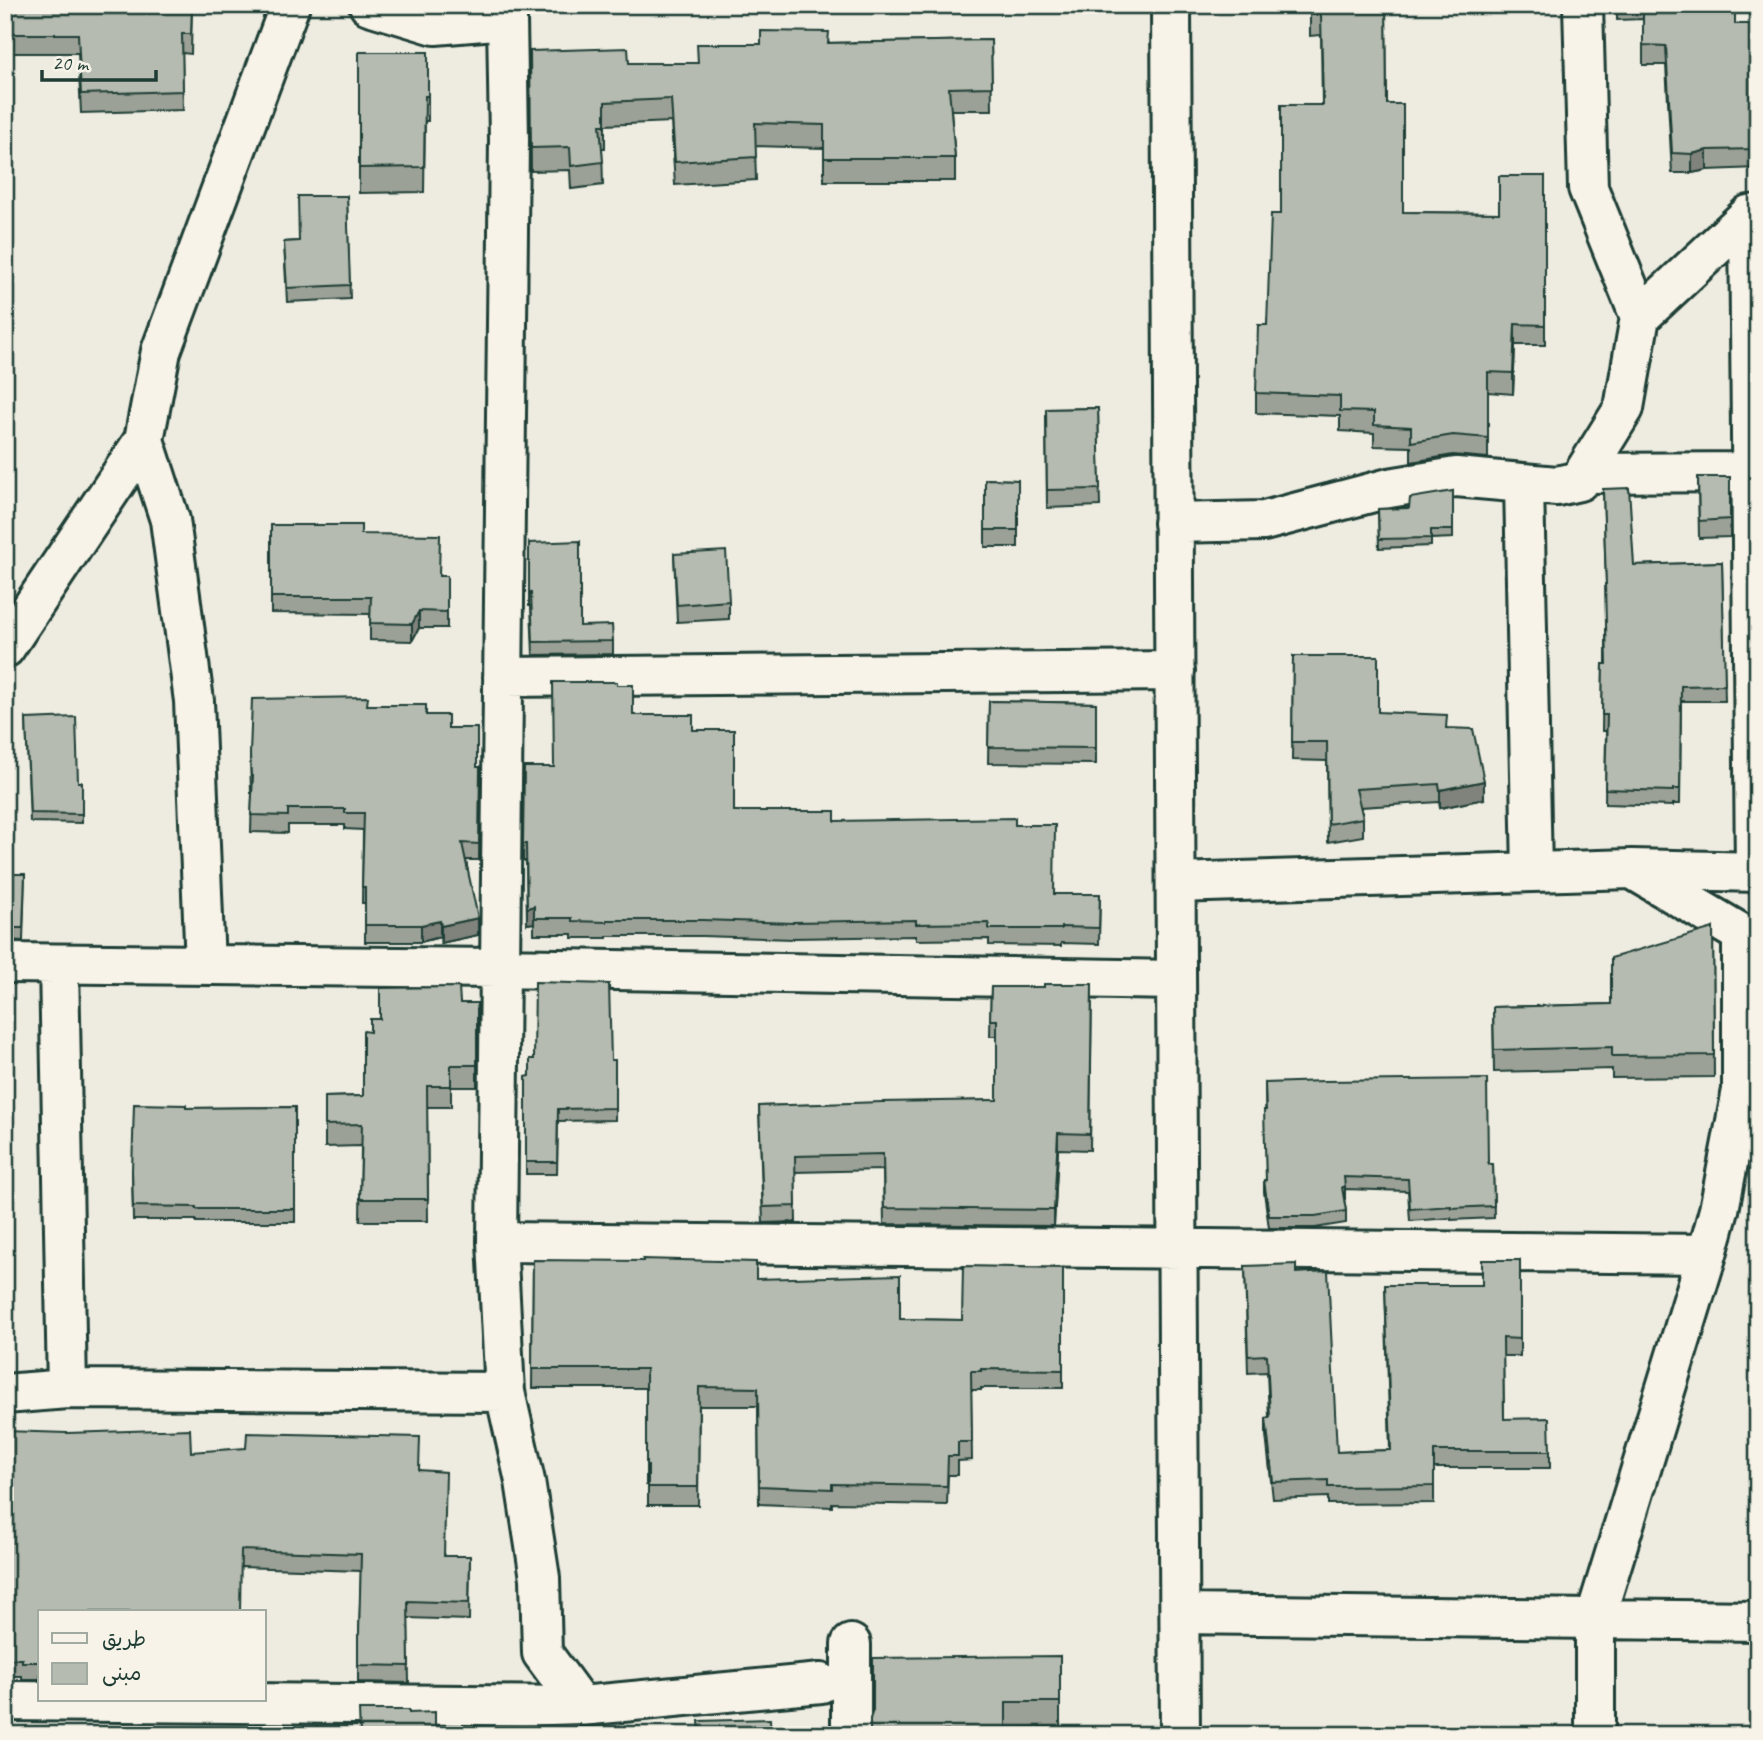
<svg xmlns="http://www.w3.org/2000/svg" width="1763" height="1740" viewBox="0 0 1763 1740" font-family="Caveat,'Playpen Sans Arabic',sans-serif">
<rect width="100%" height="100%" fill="#eeece1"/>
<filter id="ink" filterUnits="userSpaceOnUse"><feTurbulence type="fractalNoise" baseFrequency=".0143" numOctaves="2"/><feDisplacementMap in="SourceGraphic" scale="14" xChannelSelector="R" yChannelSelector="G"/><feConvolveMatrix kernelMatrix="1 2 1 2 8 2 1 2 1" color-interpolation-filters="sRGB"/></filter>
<g filter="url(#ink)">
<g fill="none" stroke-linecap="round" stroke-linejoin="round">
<g stroke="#1f3d34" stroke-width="44">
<path id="minor" d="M369,5L435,25L507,19L509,140L497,1242L505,1392L525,1481L540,1578L542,1653L581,1706
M1171,5L1180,1735
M1583,5L1588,188L1640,317
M1749,215L1755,872
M144,440L170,520L194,701L205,965
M1584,473L1751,472
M1524,484L1532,872
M1173,523L1264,521L1389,488L1456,477L1557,486L1579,481L1624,408L1640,317L1749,215L1758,214
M5,648L144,440L161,351L290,5
M503,677L1175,671
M1176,883L1632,869L1758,872
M5,963L499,968L1176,980
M59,964L67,1389
M497,1242L1707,1254
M5,1394L67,1389L505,1392
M1180,1614L1758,1621
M851,1644V1735
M5,1701L581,1706L821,1683
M1595,1735V1619L1707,1254L1719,1210L1742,1090V934L1632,869"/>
</g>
<use href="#minor" stroke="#f7f3e8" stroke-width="38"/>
</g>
<path fill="#9ca197" stroke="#1f3d34" stroke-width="2" d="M5,5H192L191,54L182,53L183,110L81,113L78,53H5Z
M1310,5H1386L1387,104L1403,212L1499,213L1545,176V345H1515L1513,394L1488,392V458L1453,455L1411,462V447L1374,446V433L1340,431V416L1256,413V393L1267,325L1281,214L1322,105L1321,35L1310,36Z
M1617,5H1735V24H1758V168L1707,170L1692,173H1672L1666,65H1643V19L1617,20Z
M991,40L992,110H951L955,158V181H824V148L755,146L756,180L675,185L671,122L605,125V148H602L603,185L571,189L570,170L531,171L530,51L629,63H697L761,44Z
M359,52H428V121H425L424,192L359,193Z
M347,196L350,299L287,302L284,242L299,241Z
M1098,408L1100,506L1047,508L1046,409Z
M1698,477H1730V537L1699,538Z
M985,479L1018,480V547H985Z
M1603,489L1634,565L1722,562L1725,701H1681L1680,804H1673V806L1605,804L1606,731H1602L1603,664H1606V584Z
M1453,491V538L1431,539V546L1379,548L1378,509L1409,508Z
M271,525L361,534L439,576H447V628H419L412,641L370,640V614L271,613Z
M529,543L580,626L613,641V654L533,655L531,606H529Z
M674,554L729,601V619L677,622Z
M1293,656L1378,712L1447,728L1484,799L1440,808L1439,802L1361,807L1363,818V836L1328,842L1327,761L1292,760Z
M617,685L633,715L693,730L734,811L835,821L1015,825L1054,894H1100L1099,944L1061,943V946L989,945V939L916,940V936L793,938V939L702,936H607V938H572V934H534V923L527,924L526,861H523L524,767H554Z
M989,701L1096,703V764L988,763Z
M367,705L426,715L448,728L477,767H480L479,860H466L478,935L441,943L440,937L421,942H365V903H362L363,830L345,829V825H288V833L251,832L252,793H251L250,754Z
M26,719L78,782H82V823L30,822Z
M5,874H25L23,941L5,940Z
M1713,928L1714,1077L1612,1078V1069L1494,1072L1493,1007L1611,1004Z
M1092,984L1090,1150L1058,1149L1054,1226L884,1224L883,1170L795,1172L796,1222L763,1223L759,1106L997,1100V1036H990L991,987H1044Z
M460,1003H477V1087H451V1107H427L428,1221H360L361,1146L325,1147V1097L363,1096L370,1032L380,1019Z
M611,1060H615V1120L558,1121L557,1174H526V1077Z
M1265,1083L1488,1164H1493L1494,1218L1451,1220V1218L1410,1221L1408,1191L1345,1189V1199H1344L1346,1211V1223L1315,1228H1269L1264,1192V1180H1266Z
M295,1107V1222H196V1220H133L132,1170L186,1108Z
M533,1260L756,1279L900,1319L962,1320L1063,1268V1388H981V1390H971L972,1460L958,1461V1475H948L947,1505L832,1503V1507L759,1504L758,1406H699L698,1505H648V1485H646V1388H532Z
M1520,1260V1356H1503L1504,1419L1550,1451V1468H1434V1503L1328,1504V1497L1273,1499L1266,1435V1418L1269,1417L1267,1372L1248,1373L1245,1266L1296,1273L1337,1452L1390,1450L1385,1285H1482Z
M5,1431L191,1452L420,1470L445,1556H470L469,1620L408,1618L409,1683L358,1682V1635L359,1634L361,1571L241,1567L40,1612V1679H22V1676H5Z
M1060,1656V1727L1006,1728V1735H870V1719Z"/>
<path fill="#7f837b" stroke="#1f3d34" stroke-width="2" d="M1707,150V170L1692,173V154Z
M1515,324V345L1513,394V373Z
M419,611V628L412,641V624Z
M1484,781V799L1440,808V790Z
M534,906V923L527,924V908Z
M478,918V935L441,943V926Z
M440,921V937L421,942V925Z
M1058,1133V1149L1054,1226V1210Z"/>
<path fill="#b5bbb0" stroke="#1f3d34" stroke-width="2" d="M5,5H192L191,34H182L183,91L81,94L78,34H5Z
M1310,5H1386L1387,104H1403V212L1499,213V176H1545V325L1515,324L1513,373L1488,372V438L1453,435L1411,442V427L1374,425V412L1340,411V396L1256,393L1258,325H1267L1271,214H1281V105H1323L1321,15H1310Z
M1643,5H1735V24H1758V149L1707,150L1692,154L1672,153L1666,46L1643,45Z
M761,31L829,32L828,43L991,40L992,87L949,88L955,158H824V125L755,123L756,157L675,162L671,99L605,102V125H600L603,162L571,166L570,147L531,148L530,51L628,48L629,63H698L697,44H761Z
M359,52H428V96H425L424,167L359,168Z
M298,196H347L350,285L287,288L284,242L299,241Z
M1098,408L1100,489L1047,490L1046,409Z
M1698,477H1730V519L1699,521Z
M985,479L1018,480V530H985Z
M1629,488L1634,565L1722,562L1725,685L1681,686L1680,789H1673V791L1605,789L1607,715H1602L1603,664H1607L1605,584H1606L1603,489Z
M1453,491V530H1431V538L1379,539L1378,509L1409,508L1410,498Z
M271,525H361V534L440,535L439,576H447V612L419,611L412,624L370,623L371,597H271Z
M580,541V626L612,625L613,641L533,642L531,593L529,594V543Z
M726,551L729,601L677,605L674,554Z
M1293,656H1378V712L1447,715L1446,728L1473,729L1484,781L1440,790L1439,784L1356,789L1363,818L1328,824L1327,742H1292Z
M553,682H617V685H633V715H693V730H734V811H835V821L1015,818V825H1055L1054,894H1100L1099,928L1061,927V929H989V923L916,924V920L793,922V923L702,920H607V922L572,921V918H534V906L527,908L526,844H523L524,767H554Z
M368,697L367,705H426V715H448V728H477V767H480L479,844L462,843L478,918L441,926L440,921L421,925H365V887H362L364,813H345V809H288V816L251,815L253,776H251L250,754L252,699Z
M989,701L1096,703V748L988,747Z
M76,717L78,782H82V814L30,813L26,719Z
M5,874H25L23,928H5Z
M1713,928L1714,1055L1612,1056V1047L1494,1050L1493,1007L1611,1004V958Z
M535,982L609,984L611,1060H615V1108L558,1109L557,1162H526V1077L530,1076V1059H534Z
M1044,984H1092L1090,1134L1058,1133L1054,1210L884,1208L883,1154L795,1156L796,1206L763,1207L759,1106L882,1102L997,1100V1020H990L991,987H1044Z
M459,987L460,1003H477V1065H451V1086H427L428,1199H360L362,1124L325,1125V1097L363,1096V1031L370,1032V1019H380V988Z
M1487,1079L1488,1164H1493L1494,1206L1451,1208V1206L1410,1209L1408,1179L1344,1177L1345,1187H1342L1346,1211L1315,1216H1269L1264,1180H1266L1264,1110H1266L1265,1083L1324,1081Z
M134,1104L186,1105V1108L295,1107V1209H196V1207L133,1206L132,1170Z
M643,1259L756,1262V1279L900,1275V1319L962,1320L963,1266L1063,1268V1370L981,1369V1371H971L972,1442H958V1456H948L947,1486L832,1484V1489L759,1486L758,1388L699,1387L698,1487H648V1466H646V1369H532L533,1260L643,1261Z
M1482,1260H1520V1339L1503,1338L1504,1419L1549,1418L1550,1451H1434V1486L1328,1487V1480L1273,1482L1266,1418L1270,1417L1267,1355L1248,1356L1245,1266L1296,1264V1273L1328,1271L1337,1452L1391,1450L1385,1285H1482Z
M190,1429L191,1452L246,1448L247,1433L420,1437L419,1470L446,1472L444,1556H470L469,1603L408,1601L409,1666L358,1665V1635L359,1634L361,1554L241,1550L240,1612H40V1662H22V1659H5V1431L67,1433Z
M1060,1656V1702H1006V1730L870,1732V1719L873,1710V1658Z
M359,1710H409V1713L435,1712V1729L580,1724V1735H360Z
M5,1716H7L8,1735H5Z
M770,1719L771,1735H700L699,1721Z"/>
</g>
<rect width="1763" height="1740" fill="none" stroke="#f7f3e8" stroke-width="28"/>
<rect x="14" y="14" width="1735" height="1712" fill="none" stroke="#1f3d34" stroke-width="2.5" filter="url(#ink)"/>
<rect x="38" y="1610" width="228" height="91" fill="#f7f3e8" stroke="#a1aaa0" stroke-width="2"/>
<rect x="52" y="1633" width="35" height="10" fill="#f7f3e8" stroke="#a1aaa0" stroke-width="2"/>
<text x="102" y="1646" font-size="21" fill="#1f3d34">طريق</text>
<rect x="52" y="1663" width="35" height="21" fill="#b5bbb0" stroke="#a1aaa0" stroke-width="2"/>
<text x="102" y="1680" font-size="21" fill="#1f3d34">مبنى</text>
<path d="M42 70v10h114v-10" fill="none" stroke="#1f3d34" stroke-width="3.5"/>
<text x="52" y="70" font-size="21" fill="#1f3d34" stroke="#f7f3e8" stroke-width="5" paint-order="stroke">20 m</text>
</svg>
